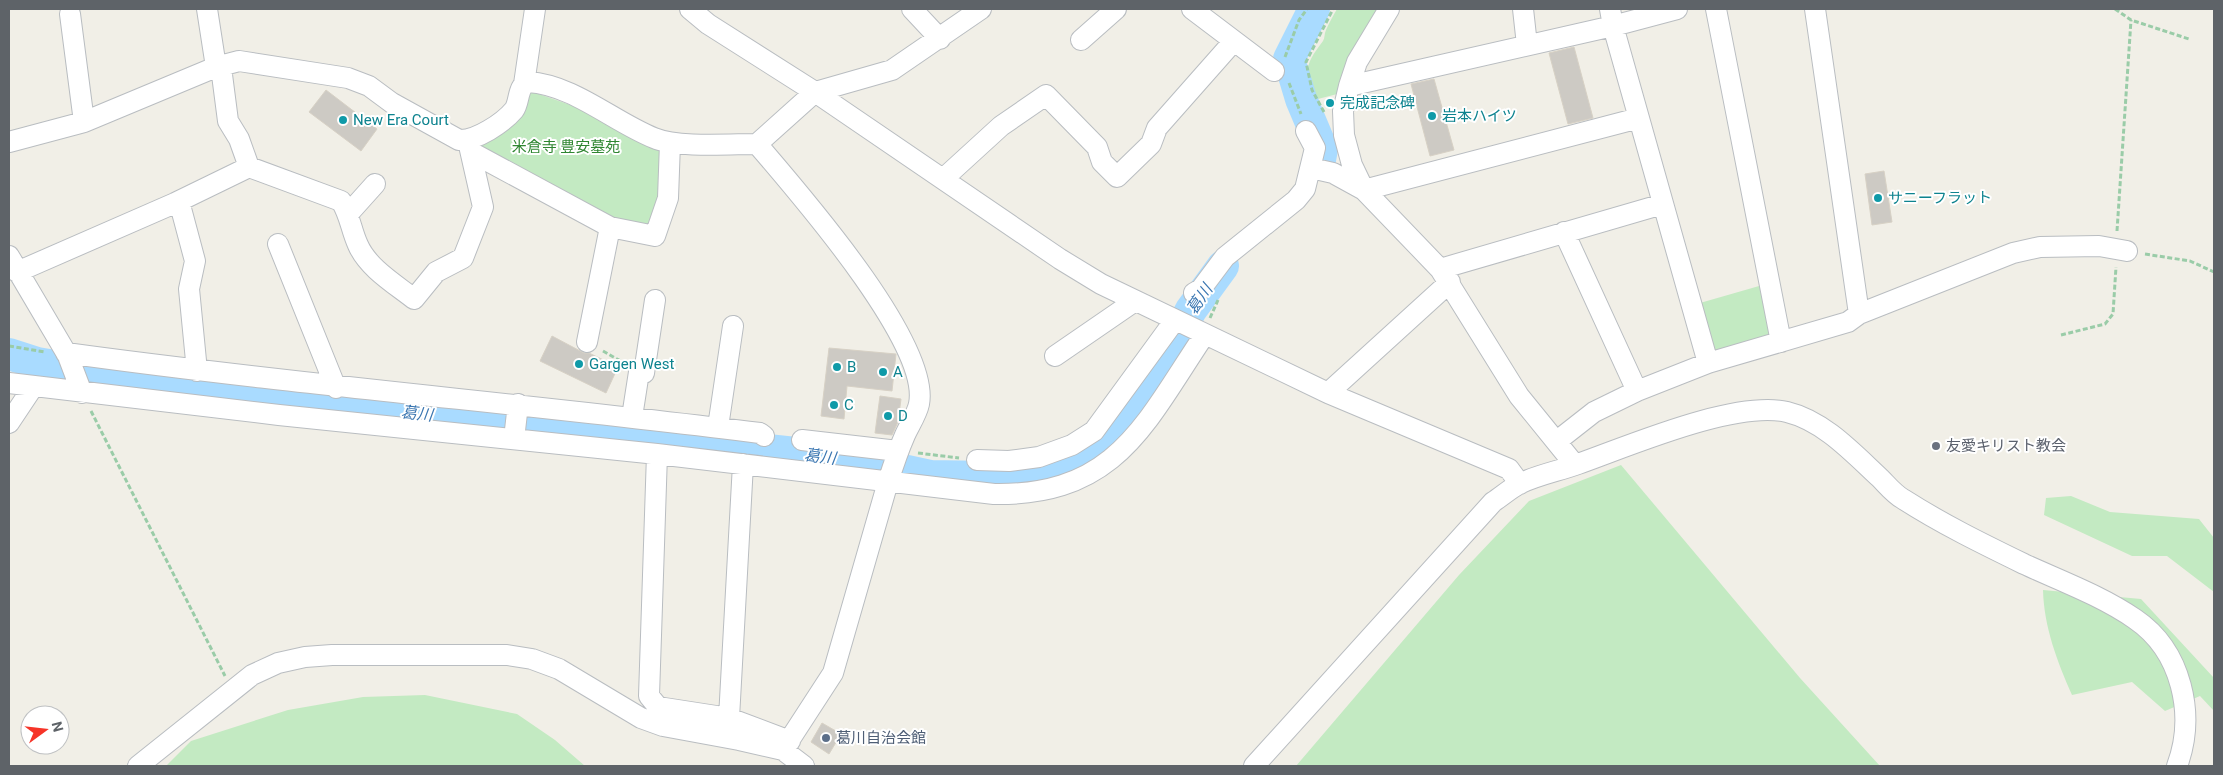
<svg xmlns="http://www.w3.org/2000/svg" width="2223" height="775" viewBox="0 0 2223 775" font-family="Roboto,'Noto Sans JP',sans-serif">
<rect width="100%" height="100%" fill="#f1efe7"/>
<path fill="#c3eac2" d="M1337,9H1381L1341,93L1318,99C1303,70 1305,65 1323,41C1325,38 1324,34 1326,30C1329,23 1333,16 1337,9Z
M533,92L585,110L658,147L665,158L662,195L652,225L644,229L613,217L487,156L482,147L483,140L527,94Z
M1766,284L1775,330L1769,339L1722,355L1713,349L1700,303Z
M1621,465L1800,678L1880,766H1296L1459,575L1529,501Z
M2071,496L2110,512L2199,519L2214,538V592L2167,556H2132L2044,515L2046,498Z
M2043,590L2141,599L2214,678V711L2200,696L2165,711L2132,682L2072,695C2057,661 2044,627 2043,590Z
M425,695L517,714L555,740L585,766H166L191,741L288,710L363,697Z"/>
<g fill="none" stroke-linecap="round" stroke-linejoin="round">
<path stroke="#a9dbff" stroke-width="32" d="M1314,9L1289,59L1301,99L1322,149L1319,165
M9,354L37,363L239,397L374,408L805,454L865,462L930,476L990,477L1039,473L1062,467L1091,450L1122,416L1166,356L1191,310L1223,266"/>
</g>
<path fill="#cdcac4" stroke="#d7d1c5" d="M1574,47L1593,118L1568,124L1549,53Z
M1434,79L1454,150L1430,156L1411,84Z
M326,90L377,129L361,151L309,112Z
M1884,171L1892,222L1872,225L1865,174Z
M552,336L584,353H589L618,367L606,393L540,361Z
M829,348L896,354L892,391L847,386L844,419L821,416Z
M880,396L901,399L898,422L892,435L875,433Z
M822,723L841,734L829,754L811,742Z"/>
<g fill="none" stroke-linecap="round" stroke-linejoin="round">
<g stroke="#b9bdc1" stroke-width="22">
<path id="minor" d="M207,9L216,67
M690,9L708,24L815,92L1060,259L1101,284L1328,393L1509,469L1520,484
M912,9L940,39
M1192,9L1274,71
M1389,9L1357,62L1349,86L1343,111L1344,135L1352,165L1364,190L1440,269L1519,396L1575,465
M1523,9L1527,45
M1610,9L1613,26L1708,363
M1716,9L1781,342
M1815,9L1859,314
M70,14L84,122
M1081,40L1116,9
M221,67L228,121L239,139L249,167
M524,84L535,9
M1349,86L1613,26L1677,9
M9,142L84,122L216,67L239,61L348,78L369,86L392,103L459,140C476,141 503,123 514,110C520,102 517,86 528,82C574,85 612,121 654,138C678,148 730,144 757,144L815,92L892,70L981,9
M757,144C797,191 931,343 919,404C917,414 909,426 905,435C898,451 893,466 888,482L833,673L783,750
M471,152L610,227L655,236L668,198L670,143
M1311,168L1333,173L1364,190L1639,118
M943,179L1001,126L1046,95L1097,147L1102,162L1117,177L1151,144L1157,128L1233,42
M179,201L195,261L189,289L197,371
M349,213L375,184
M1564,232L1637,391
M278,244L336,388
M9,256L68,356L82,393
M1440,269L1663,204
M17,272L175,203L249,167L341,201C350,215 351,230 358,245C368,268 395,284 414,299L436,272L463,258L483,207L468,141
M1194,293L1201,289L1225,257L1296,200L1305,189L1315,148L1306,131
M587,342L610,227
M66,353C297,385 529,404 760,433L764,436
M1055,356L1135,301
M9,383L279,415L657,454L994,494C1117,496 1145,423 1205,334
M1328,393L1450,282
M632,417L639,372L644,373L655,300
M9,423L33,387
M718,427L733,326
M514,439L518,404
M802,440L898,451
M1557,441L1594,412L1637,391L1708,363L1848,322L1859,314L2013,253L2040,247L2099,246L2127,251
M657,454L649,696L658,707L729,718L790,741
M977,460L1009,461L1039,457L1072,445L1094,431L1175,320
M729,718L743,464
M138,766L252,675L278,663L305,657L332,655H507L532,659L559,669L641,718L663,726L739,740L783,750L804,766
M1254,766L1493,502C1502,496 1510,489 1519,484C1537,475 1559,471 1578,464C1629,446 1735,400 1787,412C1824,421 1853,453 1880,478C1887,485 1894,494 1903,499C1942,524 1983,544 2024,564C2061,581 2102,596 2135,619C2182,651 2196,715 2177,766"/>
</g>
<path stroke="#9acca8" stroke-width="3" stroke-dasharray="5 2.5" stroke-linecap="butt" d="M2115,9L2131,20L2189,39
M1285,57L1299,20L1307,9
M1289,83L1301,114
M1324,112L1312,90L1306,62L1333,9
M2117,231L2131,20
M2145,254L2190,261L2214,272
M1210,318L1218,300
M2061,335L2105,324L2113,314L2116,267
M9,346L45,352
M603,351L624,363
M91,411L225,676
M918,453L959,458"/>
<use href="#minor" stroke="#fff" stroke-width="20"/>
</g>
<g fill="#0f9aa8" stroke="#fff" stroke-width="2">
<circle cx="1330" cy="103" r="5"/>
<circle cx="1432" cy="116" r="5"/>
<circle cx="343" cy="120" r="5"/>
<circle cx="1878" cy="198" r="5"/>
<circle cx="579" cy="364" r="5"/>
<circle cx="837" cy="367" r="5"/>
<circle cx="883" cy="372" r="5"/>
<circle cx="834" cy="405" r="5"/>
<circle cx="888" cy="416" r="5"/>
</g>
<circle fill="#6b7280" stroke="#fff" stroke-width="2" cx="1936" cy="446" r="5"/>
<circle fill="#5c6f8a" stroke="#fff" stroke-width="2" cx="826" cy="738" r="5"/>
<g text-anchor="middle" stroke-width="4" stroke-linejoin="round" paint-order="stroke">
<g font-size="15" fill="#0d838f" stroke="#fff" text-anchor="start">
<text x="1340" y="108">完成記念碑</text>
<text x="1442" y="121">岩本ハイツ</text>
<text x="353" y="125">New Era Court</text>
<text x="1888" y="203">サニーフラット</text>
<text x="589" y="369">Gargen West</text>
<text x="847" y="372">B</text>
<text x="893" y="377">A</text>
<text x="844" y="410">C</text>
<text x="898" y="421">D</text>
</g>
<g font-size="15" fill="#2f8631" stroke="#fff">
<text x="566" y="152">米倉寺 豊安墓苑</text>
</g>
<g font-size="15" fill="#5b616d" stroke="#fff" text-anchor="start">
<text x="1946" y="451">友愛キリスト教会</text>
</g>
<g font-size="15" fill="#4e5e75" stroke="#fff" text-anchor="start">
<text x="836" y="743">葛川自治会館</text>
</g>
<g font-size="16" font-style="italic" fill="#3a76b1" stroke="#fff">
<text transform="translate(1199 299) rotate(-56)" y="6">葛川</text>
<text transform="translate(417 413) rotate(6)" y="6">葛川</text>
<text transform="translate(820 456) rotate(7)" y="6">葛川</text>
</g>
</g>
<rect width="2223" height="775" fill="none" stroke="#5e6368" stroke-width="20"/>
<g transform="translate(45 730) rotate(75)"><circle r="24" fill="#ffffff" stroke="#bfc1c3"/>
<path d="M0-4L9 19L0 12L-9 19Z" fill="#f63428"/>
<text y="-8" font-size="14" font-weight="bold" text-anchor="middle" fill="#5e6368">N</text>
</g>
</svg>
